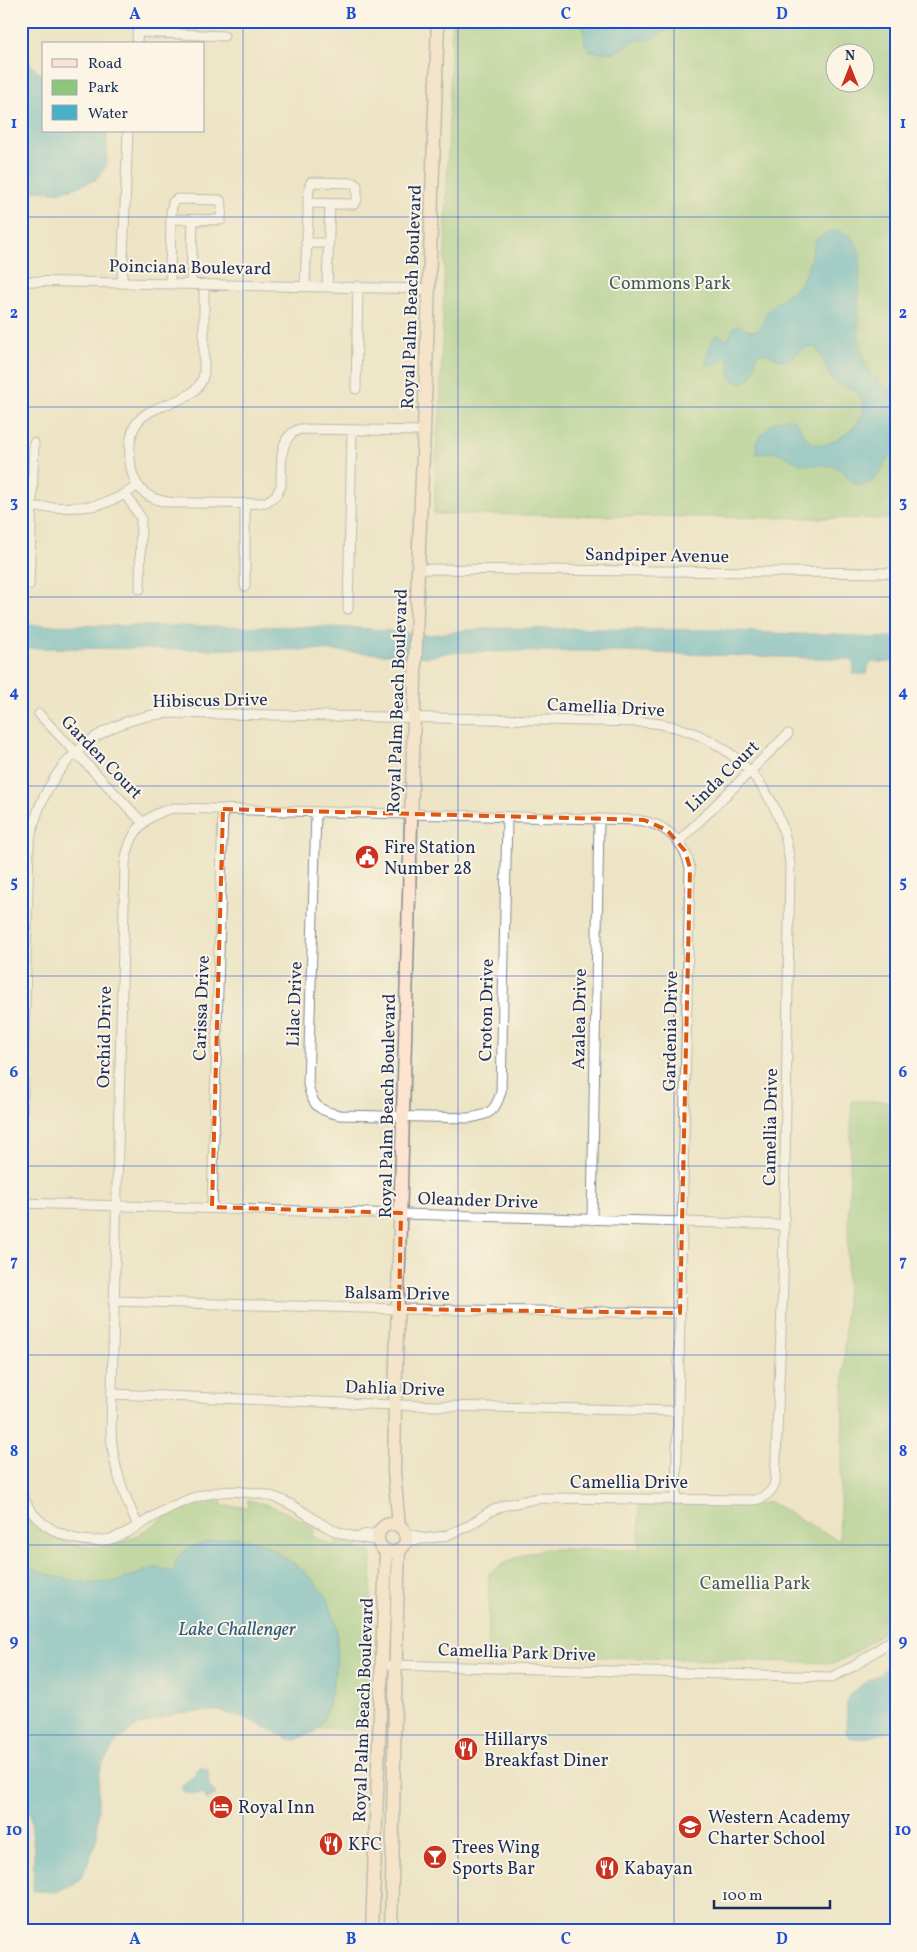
<svg xmlns="http://www.w3.org/2000/svg" width="917" height="1952" viewBox="0 0 917 1952" font-family="Vollkorn,serif">
<rect width="100%" height="100%" fill="#fcf5e5"/>
<filter id="ink" filterUnits="userSpaceOnUse"><feTurbulence type="fractalNoise" baseFrequency=".02" numOctaves="2"/><feDisplacementMap in="SourceGraphic" scale="10" xChannelSelector="R" yChannelSelector="G"/><feConvolveMatrix kernelMatrix="1 2 1 2 8 2 1 2 1" color-interpolation-filters="sRGB"/></filter>
<filter id="wash" filterUnits="userSpaceOnUse"><feTurbulence type="fractalNoise" baseFrequency=".0096" numOctaves="4" result="noise"/><feDisplacementMap in="SourceGraphic" scale="20" xChannelSelector="R" yChannelSelector="G"/><feGaussianBlur stdDeviation="1.12" result="paint"/><feColorMatrix in="noise" values="0 0 0 0 0 0 0 0 0 0 0 0 0 0 0 0 0 1.4 0 .05"/><feComposite in="paint" operator="in"/></filter>
<g filter="url(#wash)">
<rect width="100%" height="100%" fill="#ece4c4"/>
<path fill="#8ec77b" stroke="#547b6c" fill-rule="evenodd" d="M452,21H896V519L434,514L437,432L440,412ZM834,52H864V82H834Z
M852,1101H896V1622L856,1652L835,1663L488,1654L489,1573C507,1561 525,1552 547,1549L639,1550V1504L748,1506L770,1502L839,1541Z
M221,1499L222,1506L248,1507V1500C274,1505 293,1515 315,1529L312,1536L333,1546L337,1540L357,1546L360,1550L370,1552L372,1555L368,1730L318,1728C328,1715 331,1694 334,1678C342,1629 336,1595 295,1564C285,1557 274,1548 262,1544C253,1541 238,1544 228,1544C208,1545 195,1544 178,1556L175,1569L170,1571C166,1570 160,1568 155,1568C147,1568 129,1579 118,1581C84,1588 53,1577 21,1563V1514L25,1512C51,1544 88,1556 127,1540C144,1533 157,1521 173,1513C188,1506 205,1502 221,1499Z"/>
<path fill="#49b0c8" stroke="#327093" d="M564,21H692L669,28L652,39L635,41L613,53L590,51L585,44L583,25Z
M21,51L33,67L44,77V131H107V166L97,179L72,189L55,192L21,191Z
M836,231C851,234 855,239 860,253L858,333L862,355L870,373L884,387L896,390V449C884,457 884,475 871,482C850,493 850,472 836,467C824,463 812,466 801,464C792,462 785,454 776,452C770,451 763,454 757,454L756,442C768,428 774,415 794,420C802,427 804,440 814,444C829,450 860,427 863,412C865,404 861,397 857,390L836,384L829,375L817,348C804,344 799,353 789,361C773,361 768,349 757,354L753,375L743,382H736L731,377L728,359L724,357L711,366L706,362C705,353 713,342 716,334L728,340L734,327L739,325L750,331L760,330L766,314L775,303L799,286L807,271L816,240L826,233Z
M21,625L323,627L359,628L430,635L468,630L494,628L717,630L794,634H836L871,638L896,637V662H872L868,667L867,674H853L854,664L851,660L846,659L581,651L467,652L446,653L429,657L318,650L21,648Z
M233,1537L261,1543L277,1552L305,1572L327,1597L336,1623L337,1639L336,1665L332,1689L322,1722L315,1732L296,1740L287,1738L254,1722L220,1711L178,1713L138,1726L117,1741L101,1766L99,1776L97,1837L93,1851L81,1878L74,1884L56,1892L33,1891L34,1850L30,1812L22,1790L21,1563L46,1574L88,1584L118,1581L155,1568L170,1571L175,1569C175,1565 176,1560 178,1557C184,1546 221,1538 233,1537Z
M896,1662V1727C882,1736 867,1738 851,1739L846,1731L847,1699L852,1692Z
M201,1767L208,1770L209,1786L216,1794L208,1801L201,1794L184,1793L182,1789V1785L197,1774V1771Z"/>
</g>
<g filter="url(#ink)">
<g fill="none" stroke-linecap="round" stroke-linejoin="round">
<g stroke="#848a91" stroke-width="11">
<path id="street" d="M138,32L224,36
M137,44L138,21
M306,243H329
M21,281L429,289
M122,282L128,131
M170,283L171,213L173,202L177,199L220,200L222,205L221,220L171,219
M191,283L193,220
M204,284V373C197,410 146,397 133,430C129,442 129,455 131,468C139,510 180,502 213,503C230,503 250,505 266,502C274,498 278,494 281,486C282,466 277,437 300,429L424,431
M305,285C306,261 307,237 308,214C308,203 307,191 311,182L354,183L357,186V200L354,204L308,203
M327,286L330,204
M356,389L358,286
M126,495L141,518L140,589
M245,503V586
M32,507C75,507 102,513 138,485
M418,569L896,573
M29,585L34,443
M348,609L352,430
M39,714L143,823
M316,812L308,1084C312,1106 319,1111 340,1115L469,1118C489,1115 495,1112 501,1092L507,818
M679,841L788,734
M21,1159L29,845C42,770 92,720 168,713L643,722C724,728 782,784 790,865L783,1283L775,1483C771,1493 765,1498 754,1500L539,1498L505,1505L489,1512L470,1525L445,1536L406,1541
M21,1203L784,1225
M212,1207L223,809
M592,1220L599,819
M113,1301L399,1309L680,1313
M111,1394L395,1405L678,1411
M21,1491C32,1527 74,1547 110,1539C125,1535 138,1526 151,1518C179,1501 210,1488 244,1492C259,1493 275,1496 288,1503C302,1510 314,1520 327,1527C341,1535 363,1539 378,1540
M138,1526C124,1495 112,1465 111,1431L125,864C129,834 142,816 173,808L637,820C665,823 685,841 690,868L676,1499
M405,1533L421,1537
M363,1535L379,1533
M391,1665L832,1677L854,1666L896,1637"/>
</g>
<g stroke="#848a91" stroke-width="15">
<path id="secondary" d="M378 1538a14 14 0 1 1 28 0a14 14 0 1 1-28 0Z
M399,1526L394,1472L395,1405L418,569L424,431L438,21
M372,1931L386,1550
M391,1931C394,1804 394,1677 399,1551"/>
</g>
<use href="#street" stroke="#fff" stroke-width="9"/>
<use href="#secondary" stroke="#fde4d1" stroke-width="12"/>
</g>
</g>
<path d="M0 0H917V1952H0ZM223,809L644,820L667,830L685,851L690,868L680,1313L399,1309L401,1213L212,1207Z" fill="#ece4c4" fill-opacity=".55" fill-rule="evenodd"/>
<path fill="none" stroke="#de5710" stroke-width="4" stroke-dasharray="10 6" stroke-linejoin="round" d="M223,809L644,820L667,830L685,851L690,868L680,1313L399,1309L401,1213L212,1207Z"/>
<path fill="none" stroke="#1d4ed8" stroke-width="1" stroke-opacity="0.55" d="M243,21V1931M458,21V1931M674,21V1931M21,217H896M21,407H896M21,597H896M21,786H896M21,976H896M21,1166H896M21,1355H896M21,1545H896M21,1735H896"/>
<defs>
<g id="civic-disc" transform="scale(1.25)"><circle r="9.5" fill="#c8321e" stroke="#fcf5e5"/><path d="M-.6-6.5H3V-4.5H.6V-3L4-1V1h2V6H-6V1h2V-1L-.6-3ZM-1.2 2.5V6h2.4V2.5Z" fill="#fff"/></g>
<g id="restaurant-disc" transform="scale(1.25)"><circle r="9.5" fill="#c8321e" stroke="#fcf5e5"/><path d="M-5-6h1v4h1v-4h1v4h1v-4h1v5L-1.5 .5V6h-2V.5L-5-1ZM5-6V6H3V1.5H1.5Q1.5-4 5-6Z" fill="#fff"/></g>
<g id="hotel-disc" transform="scale(1.25)"><circle r="9.5" fill="#c8321e" stroke="#fcf5e5"/><path d="M-6-4.5h1.5V1H6V5H4.5V3h-9V5H-6ZM-4 0a1.8 1.8 0 1 1 3.6 0ZM.5 0V-2.5h3Q6-2.5 6 0Z" fill="#fff"/></g>
<g id="school-disc" transform="scale(1.25)"><circle r="9.5" fill="#c8321e" stroke="#fcf5e5"/><path d="M0-5L7-2L0 1L-7-2ZM-4 1L0 2.5L4 1V4Q0 6-4 4Z" fill="#fff"/></g>
<g id="bar-disc" transform="scale(1.25)"><circle r="9.5" fill="#c8321e" stroke="#fcf5e5"/><path d="M-6-5H6L.8 .8V4.5H3.5V6h-7V4.5H-.8V.8Z" fill="#fff"/></g>
</defs>
<g fill-rule="evenodd">
<use href="#civic-disc" x="367" y="857"/>
<use href="#restaurant-disc" x="466" y="1749"/>
<use href="#hotel-disc" x="221" y="1807"/>
<use href="#school-disc" x="690" y="1827"/>
<use href="#restaurant-disc" x="331" y="1844"/>
<use href="#bar-disc" x="435" y="1857"/>
<use href="#restaurant-disc" x="607" y="1868"/>
</g>
<g text-anchor="middle" stroke-width="4" stroke-linejoin="round" paint-order="stroke">
<g font-size="18" fill="#1b2f5e" stroke="#fcf5e5">
<text transform="translate(190 267) rotate(1)" y="6">Poinciana Boulevard</text>
<text transform="translate(411 297) rotate(-88)" y="6">Royal Palm Beach Boulevard</text>
<text transform="translate(657 555) rotate(1)" y="6">Sandpiper Avenue</text>
<text transform="translate(210 700) rotate(-1)" y="6">Hibiscus Drive</text>
<text transform="translate(397 701) rotate(-88)" y="6">Royal Palm Beach Boulevard</text>
<text transform="translate(606 707) rotate(3)" y="6">Camellia Drive</text>
<text transform="translate(102 757) rotate(46)" y="6">Garden Court</text>
<text transform="translate(722 776) rotate(-44)" y="6">Linda Court</text>
<text transform="translate(294 1004) rotate(-88)" y="6">Lilac Drive</text>
<text transform="translate(201 1008) rotate(-88)" y="6">Carissa Drive</text>
<text transform="translate(486 1010) rotate(-89)" y="6">Croton Drive</text>
<text transform="translate(579 1019) rotate(-89)" y="6">Azalea Drive</text>
<text transform="translate(670 1031) rotate(-89)" y="6">Gardenia Drive</text>
<text transform="translate(104 1037) rotate(-89)" y="6">Orchid Drive</text>
<text transform="translate(387 1106) rotate(-89)" y="6">Royal Palm Beach Boulevard</text>
<text transform="translate(770 1127) rotate(-89)" y="6">Camellia Drive</text>
<text transform="translate(478 1200) rotate(2)" y="6">Oleander Drive</text>
<text transform="translate(397 1293) rotate(1)" y="6">Balsam Drive</text>
<text transform="translate(395 1388) rotate(2)" y="6">Dahlia Drive</text>
<text x="629" y="1488">Camellia Drive</text>
<text transform="translate(517 1652) rotate(2)" y="6">Camellia Park Drive</text>
<text transform="translate(363 1710) rotate(-88)" y="6">Royal Palm Beach Boulevard</text>
</g>
<g font-size="18" fill="#3e5d67" stroke="#fcf5e5">
<text x="670" y="289">Commons Park</text>
<text x="755" y="1589">Camellia Park</text>
</g>
<g font-size="18" fill="#1b2f5e" stroke="#fcf5e5" text-anchor="start">
<text x="384" y="853">Fire Station<tspan x="384" dy="21">Number 28</tspan></text>
<text x="484" y="1745">Hillarys<tspan x="484" dy="21">Breakfast Diner</tspan></text>
<text x="238" y="1813">Royal Inn</text>
<text x="708" y="1823">Western Academy<tspan x="708" dy="21">Charter School</tspan></text>
<text x="348" y="1850">KFC</text>
<text x="452" y="1853">Trees Wing<tspan x="452" dy="21">Sports Bar</tspan></text>
<text x="624" y="1874">Kabayan</text>
</g>
<g font-size="19" font-style="italic" fill="#2b5c83" stroke="#fcf5e5">
<text x="237" y="1635">Lake Challenger</text>
</g>
</g>
<rect width="917" height="1952" fill="none" stroke="#fcf5e5" stroke-width="55"/>
<rect x="42" y="42" width="162" height="90" fill="#fcf5e5" stroke="#a2a6af"/>
<rect x="52" y="59" width="25" height="8" fill="#fde4d1" stroke="#a2a6af"/>
<text x="88" y="68" font-size="15" fill="#1b2f5e">Road</text>
<rect x="52" y="80" width="25" height="15" fill="#8ec77b" stroke="#a2a6af"/>
<text x="88" y="92" font-size="15" fill="#1b2f5e">Park</text>
<rect x="52" y="105" width="25" height="15" fill="#49b0c8" stroke="#a2a6af"/>
<text x="88" y="118" font-size="15" fill="#1b2f5e">Water</text>
<g transform="translate(850 68)"><circle r="24" fill="#fcf5e5" stroke="#a2a6af"/>
<path d="M0-4L9 19L0 12L-9 19Z" fill="#c8321e"/>
<text y="-8" font-size="14" font-weight="bold" text-anchor="middle" fill="#1b2f5e">N</text>
</g>
<path d="M714 1900v8h116v-8" fill="none" stroke="#1b2f5e" stroke-width="2.5"/>
<text x="722" y="1900" font-size="15" fill="#1b2f5e" stroke="#fcf5e5" stroke-width="4" paint-order="stroke">100 m</text>
<rect x="28" y="28" width="862" height="1896" fill="none" stroke="#1d4ed8" stroke-width="2"/>
<g font-size="16" text-anchor="middle" font-weight="bold" fill="#1d4ed8">
<text x="135" y="19">A</text>
<text x="351" y="19">B</text>
<text x="566" y="19">C</text>
<text x="782" y="19">D</text>
<text x="14" y="128">1</text>
<text x="903" y="128">1</text>
<text x="14" y="318">2</text>
<text x="903" y="318">2</text>
<text x="14" y="507">3</text>
<text x="903" y="507">3</text>
<text x="14" y="697">4</text>
<text x="903" y="697">4</text>
<text x="14" y="887">5</text>
<text x="903" y="887">5</text>
<text x="14" y="1077">6</text>
<text x="903" y="1077">6</text>
<text x="14" y="1266">7</text>
<text x="903" y="1266">7</text>
<text x="14" y="1456">8</text>
<text x="903" y="1456">8</text>
<text x="14" y="1646">9</text>
<text x="903" y="1646">9</text>
<text x="14" y="1835">10</text>
<text x="903" y="1835">10</text>
<text x="135" y="1944">A</text>
<text x="351" y="1944">B</text>
<text x="566" y="1944">C</text>
<text x="782" y="1944">D</text>
</g>
</svg>
